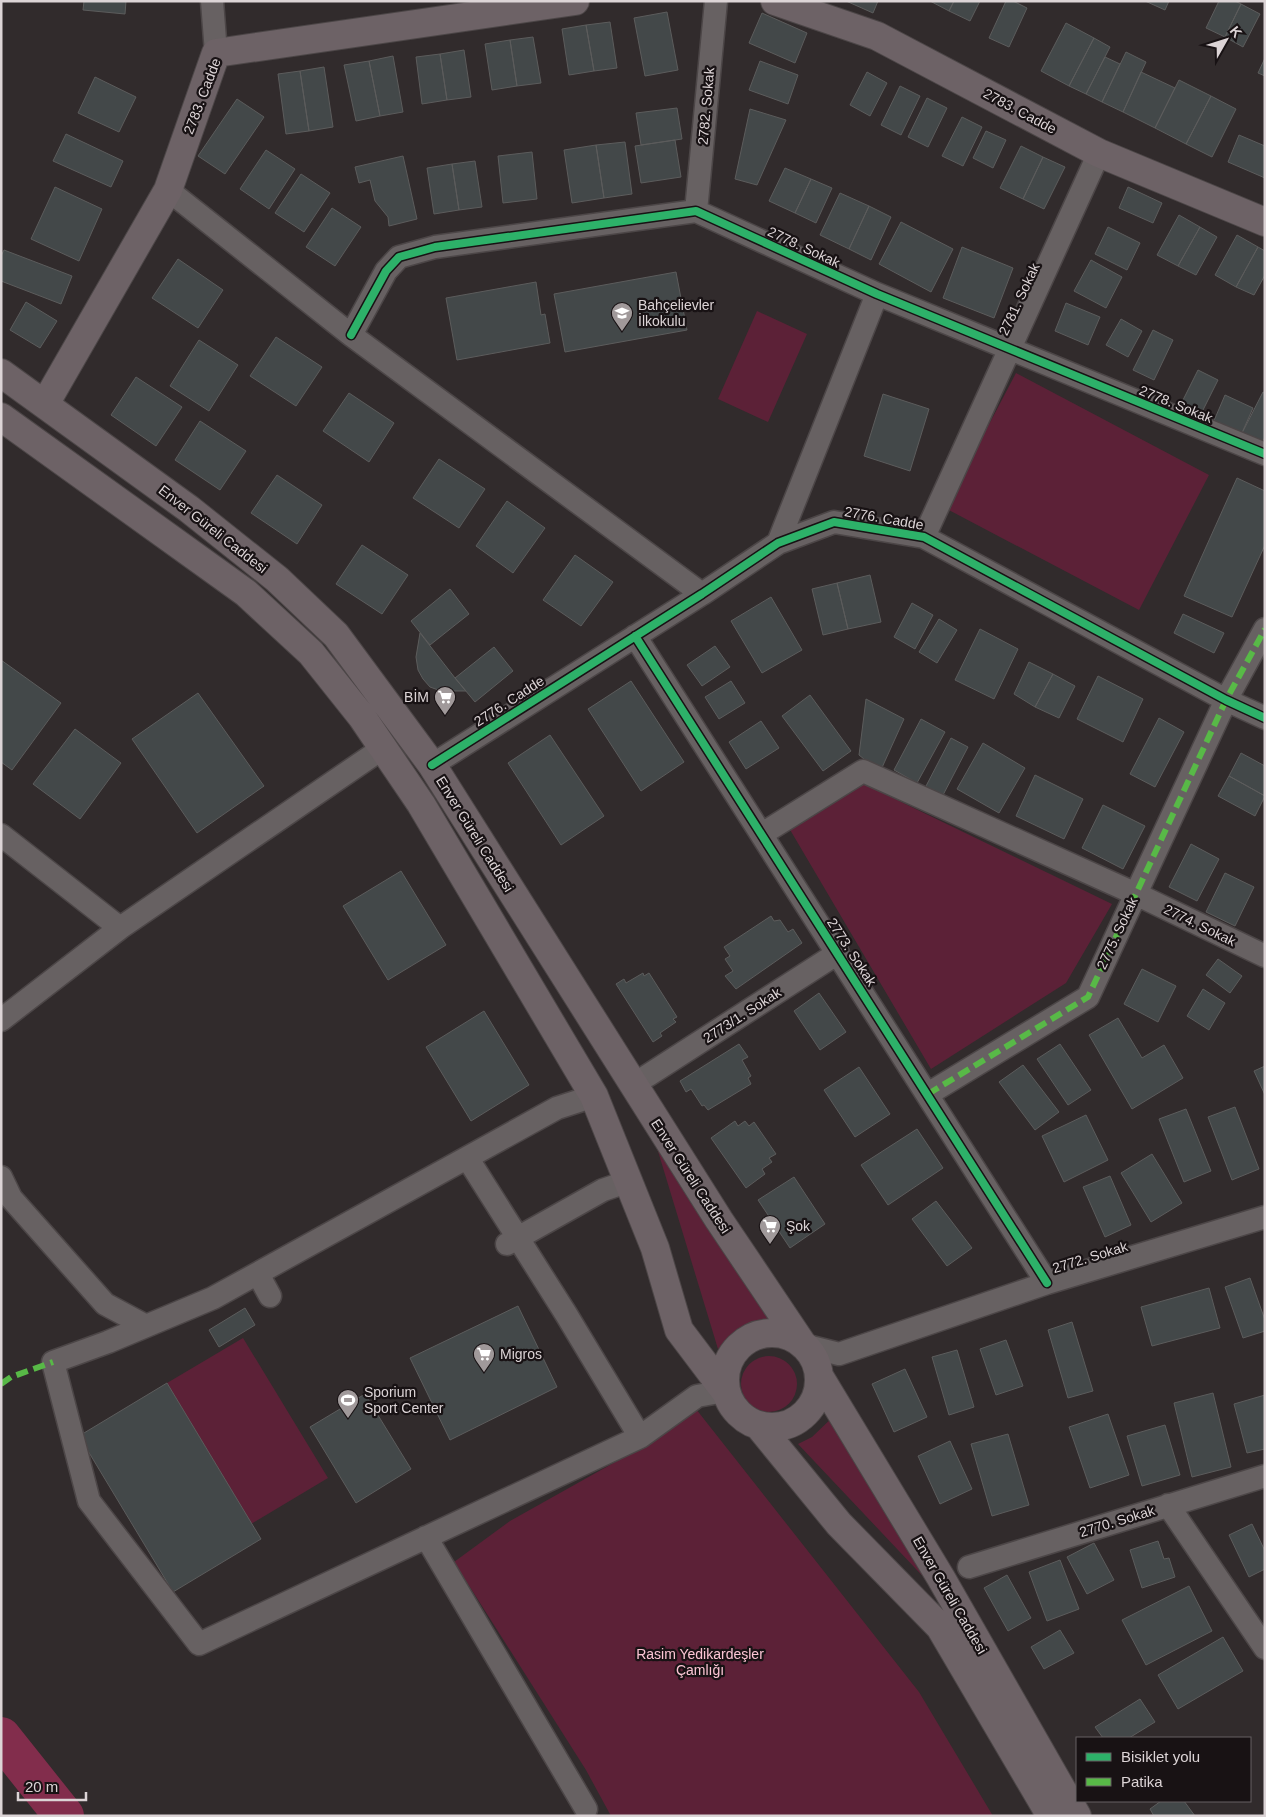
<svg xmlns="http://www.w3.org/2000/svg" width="1266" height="1817" viewBox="0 0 1266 1817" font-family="Arial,sans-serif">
<rect width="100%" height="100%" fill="#312b2c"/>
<path fill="#5c2137" d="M757,311L807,334L768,422L718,399Z
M1016,373L1209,475L1139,610L945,508Z
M860,782L1112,904L1066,983L931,1069L789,828Z
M647,1115L771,1321L737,1329L718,1349Z
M243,1338L328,1478L251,1524L167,1383Z
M741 1384a28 28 0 1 1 56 0a28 28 0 1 1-56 0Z
M696,1409L919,1692L993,1816H611L586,1770L454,1562L510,1521L642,1447Z
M835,1415L949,1604L798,1444L812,1437Z"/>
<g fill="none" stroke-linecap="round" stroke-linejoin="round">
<path stroke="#822d4c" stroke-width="40" d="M1,1737L64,1816"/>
</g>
<path fill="#434849" stroke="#5c5c5c" d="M84,1H126L125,14L83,10Z
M846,1H878L873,13Z
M930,1H954L949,11Z
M954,1H980L970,21L949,11Z
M1006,1H1013L1027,8L1009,47L989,38Z
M1145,1H1169L1165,10Z
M1219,1H1235L1241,4L1225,37L1206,28Z
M1241,4L1260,14L1243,47L1225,37Z
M667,12L678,70L645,76L634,18Z
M762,13L807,33L795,63L749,43Z
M610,22L617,68L594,71L586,25Z
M1066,23L1094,38L1069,86L1041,71Z
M586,25L594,71L569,75L562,29Z
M533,37L541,83L517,86L510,40Z
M1094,38L1110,47L1086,94L1069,86Z
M510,40L517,86L492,90L485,44Z
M464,50L471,97L447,100L440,54Z
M1126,52L1146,62L1123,112L1102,102Z
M440,54L447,100L422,104L416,57Z
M393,56L403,112L380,116L369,61Z
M1105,57L1120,64L1102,102L1086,94Z
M1265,58V76L1258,73Z
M369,61L380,116L356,121L344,65Z
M760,61L798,75L788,104L749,90Z
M324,67L333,127L309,131L300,71Z
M300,71L309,131L286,134L278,74Z
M867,72L887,83L870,116L850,105Z
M1141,72L1175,88L1155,128L1123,112Z
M95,77L136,97L119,132L78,113Z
M1179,80L1211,96L1186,144L1155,128Z
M900,86L920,96L901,135L881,125Z
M1211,96L1236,109L1212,157L1186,144Z
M927,98L947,108L928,147L908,137Z
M237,99L264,117L225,174L198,156Z
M677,108L682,139L641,145L636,113Z
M750,109L786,120L757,185L735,179Z
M962,117L982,127L963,166L942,156Z
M986,131L1006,140L993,168L973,158Z
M66,134L123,161L111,187L53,161Z
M1239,135L1265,146V178L1228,162Z
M675,140L681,177L641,183L635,146Z
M625,142L632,194L604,198L596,145Z
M596,145L604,198L572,203L564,150Z
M1021,146L1043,157L1023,199L1000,188Z
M266,150L295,169L269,209L240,189Z
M532,152L537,199L503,203L498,156Z
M403,156L417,219L389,226L388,217L375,201L370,180L359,183L355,167Z
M1043,157L1065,167L1044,209L1023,199Z
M475,161L482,207L459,210L452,164Z
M452,164L459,210L434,214L427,168Z
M785,168L811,179L795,213L769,201Z
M301,174L330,193L304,232L275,213Z
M811,179L832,188L816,223L795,213Z
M55,187L102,209L79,261L31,239Z
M1128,187L1162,203L1153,223L1119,208Z
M840,193L869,206L849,249L820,235Z
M869,206L891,217L871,260L849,249Z
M332,208L361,227L335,266L306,247Z
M1179,215L1200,227L1178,266L1157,255Z
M901,222L953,249L931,292L879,264Z
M1108,227L1140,243L1127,270L1095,254Z
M1200,227L1217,237L1196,275L1178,266Z
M1237,235L1258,247L1236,287L1215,275Z
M962,247L1013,268L994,318L943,298Z
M1258,247L1265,251V275L1254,295L1236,287Z
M4,250L72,276L61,304L1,281V256Z
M178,259L223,290L198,328L152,298Z
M1091,260L1122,277L1106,308L1074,291Z
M676,272L687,330L565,352L554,294Z
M536,282L541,315L545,314L550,343L457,360L446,298Z
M26,302L57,321L40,348L10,330Z
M1066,303L1100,317L1088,345L1055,331Z
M1121,319L1142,331L1128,357L1106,345Z
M1153,330L1173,340L1154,380L1133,370Z
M276,337L322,367L296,406L250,376Z
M199,340L238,365L209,411L170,386Z
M1198,370L1218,380L1202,412L1182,402Z
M136,377L182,407L156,446L111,415Z
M1263,392L1265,393V437L1260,446L1241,435Z
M349,393L394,423L369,462L323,431Z
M883,394L929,409L910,471L864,456Z
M1225,395L1253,408L1241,435L1213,423Z
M200,421L246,451L220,490L175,460Z
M439,459L485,489L459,528L413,498Z
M277,475L322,505L297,544L251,513Z
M1237,478L1265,491V545L1232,617L1184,596Z
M507,501L545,528L513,573L476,546Z
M362,545L408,575L382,614L336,584Z
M575,555L613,582L581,626L543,600Z
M870,575L881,622L848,629L837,583Z
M837,583L848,629L823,635L812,589Z
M450,589L469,614L430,645L411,621Z
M771,597L802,650L762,673L731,621Z
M912,603L933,615L915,649L894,637Z
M1183,614L1224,633L1214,653L1174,633Z
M939,619L957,630L937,663L919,652Z
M980,629L1018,649L994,699L955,680Z
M420,633L455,678L466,691H441L430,687L423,679L418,670L416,657Z
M715,646L730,667L702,686L687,665Z
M494,647L513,671L475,702L455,678Z
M1,660L61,703L12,770L1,762Z
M1029,662L1053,674L1035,707L1014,694Z
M1053,674L1075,686L1059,718L1035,707Z
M1098,676L1143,699L1123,742L1077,719Z
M631,681L684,762L641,791L588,709Z
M731,681L745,703L719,719L705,697Z
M198,693L264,786L197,833L132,739Z
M810,695L851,751L823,771L782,716Z
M866,699L904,719L880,772L859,755Z
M1159,718L1184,732L1155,787L1130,774Z
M921,719L945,732L917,783L894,770Z
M761,721L779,748L746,769L729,742Z
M75,729L121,763L80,819L33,784Z
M550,735L604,816L561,845L508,763Z
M951,738L968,747L942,797L925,788Z
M983,743L1025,768L999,813L957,789Z
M1241,753L1265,766V796L1229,776Z
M1035,775L1083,799L1064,839L1016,816Z
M1229,776L1265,796L1255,816L1218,796Z
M1103,805L1145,826L1123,869L1082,848Z
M1191,844L1219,859L1197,901L1169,887Z
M401,871L446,945L388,980L343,906Z
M1225,873L1254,887L1235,926L1206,912Z
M771,916L774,921L780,920L788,932L793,929L802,943L736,989L725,976L733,971L725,959L730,956L724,947Z
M1218,959L1242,976L1230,993L1206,975Z
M1142,969L1176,986L1158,1022L1124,1004Z
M643,973L644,976L649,973L677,1017L673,1019L676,1022L660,1033L662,1036L653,1042L616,984L624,979L626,983Z
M1203,989L1225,1003L1209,1030L1187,1016Z
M819,993L846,1032L820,1050L794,1011Z
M484,1011L529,1085L471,1121L426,1047Z
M1118,1018L1142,1058L1164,1045L1183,1078L1132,1109L1089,1035Z
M739,1044L748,1057L742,1060L751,1076L748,1078L751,1084L708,1110L704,1105L702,1106L691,1089L686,1092L680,1081Z
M1060,1044L1091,1090L1068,1105L1037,1059Z
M1023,1065L1059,1112L1035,1130L999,1082Z
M1265,1066V1095L1254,1071Z
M859,1067L890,1114L855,1137L824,1090Z
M1235,1107L1259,1169L1232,1180L1208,1117Z
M1186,1109L1211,1171L1184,1182L1159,1119Z
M1086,1115L1108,1160L1064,1182L1042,1136Z
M735,1121L738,1126L745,1121L749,1126L754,1122L776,1154L769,1158L772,1162L762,1169L765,1174L746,1188L711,1138Z
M917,1129L943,1168L888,1205L861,1165Z
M1152,1154L1182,1203L1151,1222L1121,1173Z
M1110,1176L1131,1225L1105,1237L1083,1187Z
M794,1177L825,1224L790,1248L758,1200Z
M936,1201L972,1248L947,1266L912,1219Z
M1250,1278L1265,1320V1331L1243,1338L1225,1287Z
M1209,1288L1220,1328L1152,1346L1141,1307Z
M518,1306L557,1387L450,1440L410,1358Z
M245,1308L255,1325L219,1347L209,1330Z
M1072,1322L1093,1391L1068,1398L1048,1330Z
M1006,1340L1023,1386L996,1395L980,1349Z
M957,1350L974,1407L949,1415L932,1357Z
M905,1369L927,1417L894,1432L872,1384Z
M167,1383L261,1539L173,1592L79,1436Z
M1213,1393L1231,1467L1192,1477L1174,1403Z
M365,1394L411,1469L356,1503L310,1427Z
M1265,1395V1449L1247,1453L1234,1404Z
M1108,1414L1129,1475L1090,1488L1069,1427Z
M1165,1425L1180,1475L1142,1486L1127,1436Z
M1008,1434L1029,1505L992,1516L971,1444Z
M950,1441L972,1489L940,1504L918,1456Z
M1252,1524L1265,1551V1569L1249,1577L1229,1535Z
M1158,1541L1164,1559L1169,1558L1175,1577L1142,1588L1130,1550Z
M1094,1543L1114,1580L1087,1594L1067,1557Z
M1060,1560L1079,1609L1047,1621L1029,1572Z
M1007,1575L1031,1618L1008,1631L984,1588Z
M1189,1586L1212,1631L1146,1665L1122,1620Z
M1060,1630L1074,1653L1044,1669L1031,1647Z
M1223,1637L1243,1671L1178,1709L1158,1675Z
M1140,1699L1155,1722L1129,1738H1103L1095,1727Z
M1161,1801H1184L1195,1816H1154L1150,1809Z"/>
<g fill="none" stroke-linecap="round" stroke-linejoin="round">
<g stroke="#4c4647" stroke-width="25">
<path id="minor" d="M212,1L216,53
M168,190L351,335L702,594
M696,211L716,1
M351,335L386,271L399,257L435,247L696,211L877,294L1265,454
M924,537L1099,153
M778,543L877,294
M635,636L1047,1283
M432,765L702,594L778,543L834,522L924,537L1226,700L1265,718
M762,834L863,771L1136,894L1265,956
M1,835L120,928L1,1020
M120,928L383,748
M647,1076L838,953
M928,1094L1088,997L1226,700L1265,629
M594,1096L557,1108L213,1298L108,1342L53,1362L89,1501L199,1644L640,1437
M468,1159L566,1314L640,1437L697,1396L725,1391
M1,1177L11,1198L105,1304L146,1326
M507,1244L603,1190L629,1181
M258,1274L270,1296
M803,1345L839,1354L1047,1283L1265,1217
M1168,1505L1265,1648
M426,1537L586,1809
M969,1567L1265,1476"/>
</g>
<g stroke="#4c4647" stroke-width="30">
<path id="major" d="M775,1L877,36L1099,153L1265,222
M1,373L189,509L277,579L336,635L432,765L719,1220L803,1345
M45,404L168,190L216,53L575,1
M1,417L246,593L311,653L362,717L421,804L594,1096L655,1248L679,1330L725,1391
M725 1380a47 47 0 1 1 94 0a47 47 0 1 1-94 0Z
M819,1376L941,1578L1077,1816
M759,1426L839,1524L940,1627L1051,1816"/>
</g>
<use href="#minor" stroke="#676162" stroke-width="22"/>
<use href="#major" stroke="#6d6266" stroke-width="28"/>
<path stroke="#58b947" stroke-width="6" stroke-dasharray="12 6" stroke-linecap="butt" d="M928,1094L1088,997L1226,700L1265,629
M1,1384L11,1377L53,1362"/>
<g stroke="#181214" stroke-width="11">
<path id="cycleway" d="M351,335L386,271L399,257L435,247L696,211L877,294L1265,454
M635,636L1047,1283
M432,765L702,594L778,543L834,522L924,537L1226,700L1265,718"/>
</g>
<use href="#cycleway" stroke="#2db169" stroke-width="8"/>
</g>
<defs>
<g id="school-pin" transform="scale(1.125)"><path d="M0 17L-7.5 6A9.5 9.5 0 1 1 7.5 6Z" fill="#a0999a" stroke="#181214"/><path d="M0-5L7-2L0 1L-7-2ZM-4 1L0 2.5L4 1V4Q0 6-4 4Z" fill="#fff"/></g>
<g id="supermarket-pin" transform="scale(1.125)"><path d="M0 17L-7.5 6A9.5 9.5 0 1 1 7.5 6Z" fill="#a0999a" stroke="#181214"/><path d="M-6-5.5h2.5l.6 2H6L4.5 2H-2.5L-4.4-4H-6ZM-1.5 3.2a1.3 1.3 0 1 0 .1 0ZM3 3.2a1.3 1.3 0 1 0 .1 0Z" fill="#fff"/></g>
<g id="stadium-pin" transform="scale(1.125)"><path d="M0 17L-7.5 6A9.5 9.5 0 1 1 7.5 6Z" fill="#a0999a" stroke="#181214"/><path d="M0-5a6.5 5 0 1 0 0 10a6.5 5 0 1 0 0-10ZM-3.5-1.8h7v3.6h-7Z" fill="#fff"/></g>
</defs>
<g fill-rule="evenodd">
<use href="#school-pin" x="622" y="313"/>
<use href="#supermarket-pin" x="445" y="697"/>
<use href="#supermarket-pin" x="770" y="1226"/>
<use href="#supermarket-pin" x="484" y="1354"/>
<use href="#stadium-pin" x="348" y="1400"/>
</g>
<g text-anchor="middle" stroke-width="4.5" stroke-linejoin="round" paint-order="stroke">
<g font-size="14" fill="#dcd4d6" stroke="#181214">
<text transform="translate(202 96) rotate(-69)" y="5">2783. Cadde</text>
<text transform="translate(706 106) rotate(-85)" y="5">2782. Sokak</text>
<text transform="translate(1020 111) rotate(28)" y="5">2783. Cadde</text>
<text transform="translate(804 247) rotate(25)" y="5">2778. Sokak</text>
<text transform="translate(1019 299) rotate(-65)" y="5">2781. Sokak</text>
<text transform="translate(1176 404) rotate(22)" y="5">2778. Sokak</text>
<text transform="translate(884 518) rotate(10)" y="5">2776. Cadde</text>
<text transform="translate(213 529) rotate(38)" y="5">Enver Güreli Caddesi</text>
<text transform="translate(509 701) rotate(-33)" y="5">2776. Cadde</text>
<text transform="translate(475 834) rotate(58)" y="5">Enver Güreli Caddesi</text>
<text transform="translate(1200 925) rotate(26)" y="5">2774. Sokak</text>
<text transform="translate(1117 933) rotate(-65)" y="5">2775. Sokak</text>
<text transform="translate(852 952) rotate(57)" y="5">2773. Sokak</text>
<text transform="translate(742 1015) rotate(-33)" y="5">2773/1. Sokak</text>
<text transform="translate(691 1176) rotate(57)" y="5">Enver Güreli Caddesi</text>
<text transform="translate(1090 1257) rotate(-17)" y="5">2772. Sokak</text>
<text transform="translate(1117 1521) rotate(-17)" y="5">2770. Sokak</text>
<text transform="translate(950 1595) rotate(60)" y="5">Enver Güreli Caddesi</text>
</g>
<g font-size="14" fill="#dcd4d6" stroke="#181214" text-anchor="start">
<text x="638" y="310">Bahçelievler<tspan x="638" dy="16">İlkokulu</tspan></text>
<text x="429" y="702" text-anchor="end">BİM</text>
<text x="786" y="1231">Şok</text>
<text x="500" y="1359">Migros</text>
<text x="364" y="1397">Sporium<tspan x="364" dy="16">Sport Center</tspan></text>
</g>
<g font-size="14" fill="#fcc5d4" stroke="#181214">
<text x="700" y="1659">Rasim Yedikardeşler<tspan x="700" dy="16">Çamlığı</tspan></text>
</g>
</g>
<rect width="1266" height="1817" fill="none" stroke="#dcd4d6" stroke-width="5"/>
<rect x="1076" y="1737" width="175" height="65" fill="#181214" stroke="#666062"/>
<rect x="1086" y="1753" width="25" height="8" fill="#2db169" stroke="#666062"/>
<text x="1121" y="1762" font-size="15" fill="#dcd4d6">Bisiklet yolu</text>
<rect x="1086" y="1778" width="25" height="8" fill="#58b947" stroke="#666062"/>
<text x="1121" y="1787" font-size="15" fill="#dcd4d6">Patika</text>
<g transform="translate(1226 40) rotate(51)" stroke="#181214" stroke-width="4" paint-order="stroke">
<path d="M0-4L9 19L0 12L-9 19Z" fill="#dcd4d6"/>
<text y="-8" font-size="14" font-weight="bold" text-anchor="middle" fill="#dcd4d6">K</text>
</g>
<path d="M18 1792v8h68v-8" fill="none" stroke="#dcd4d6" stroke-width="2.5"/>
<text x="25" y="1792" font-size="15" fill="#dcd4d6" stroke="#181214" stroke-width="4" paint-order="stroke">20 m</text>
</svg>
